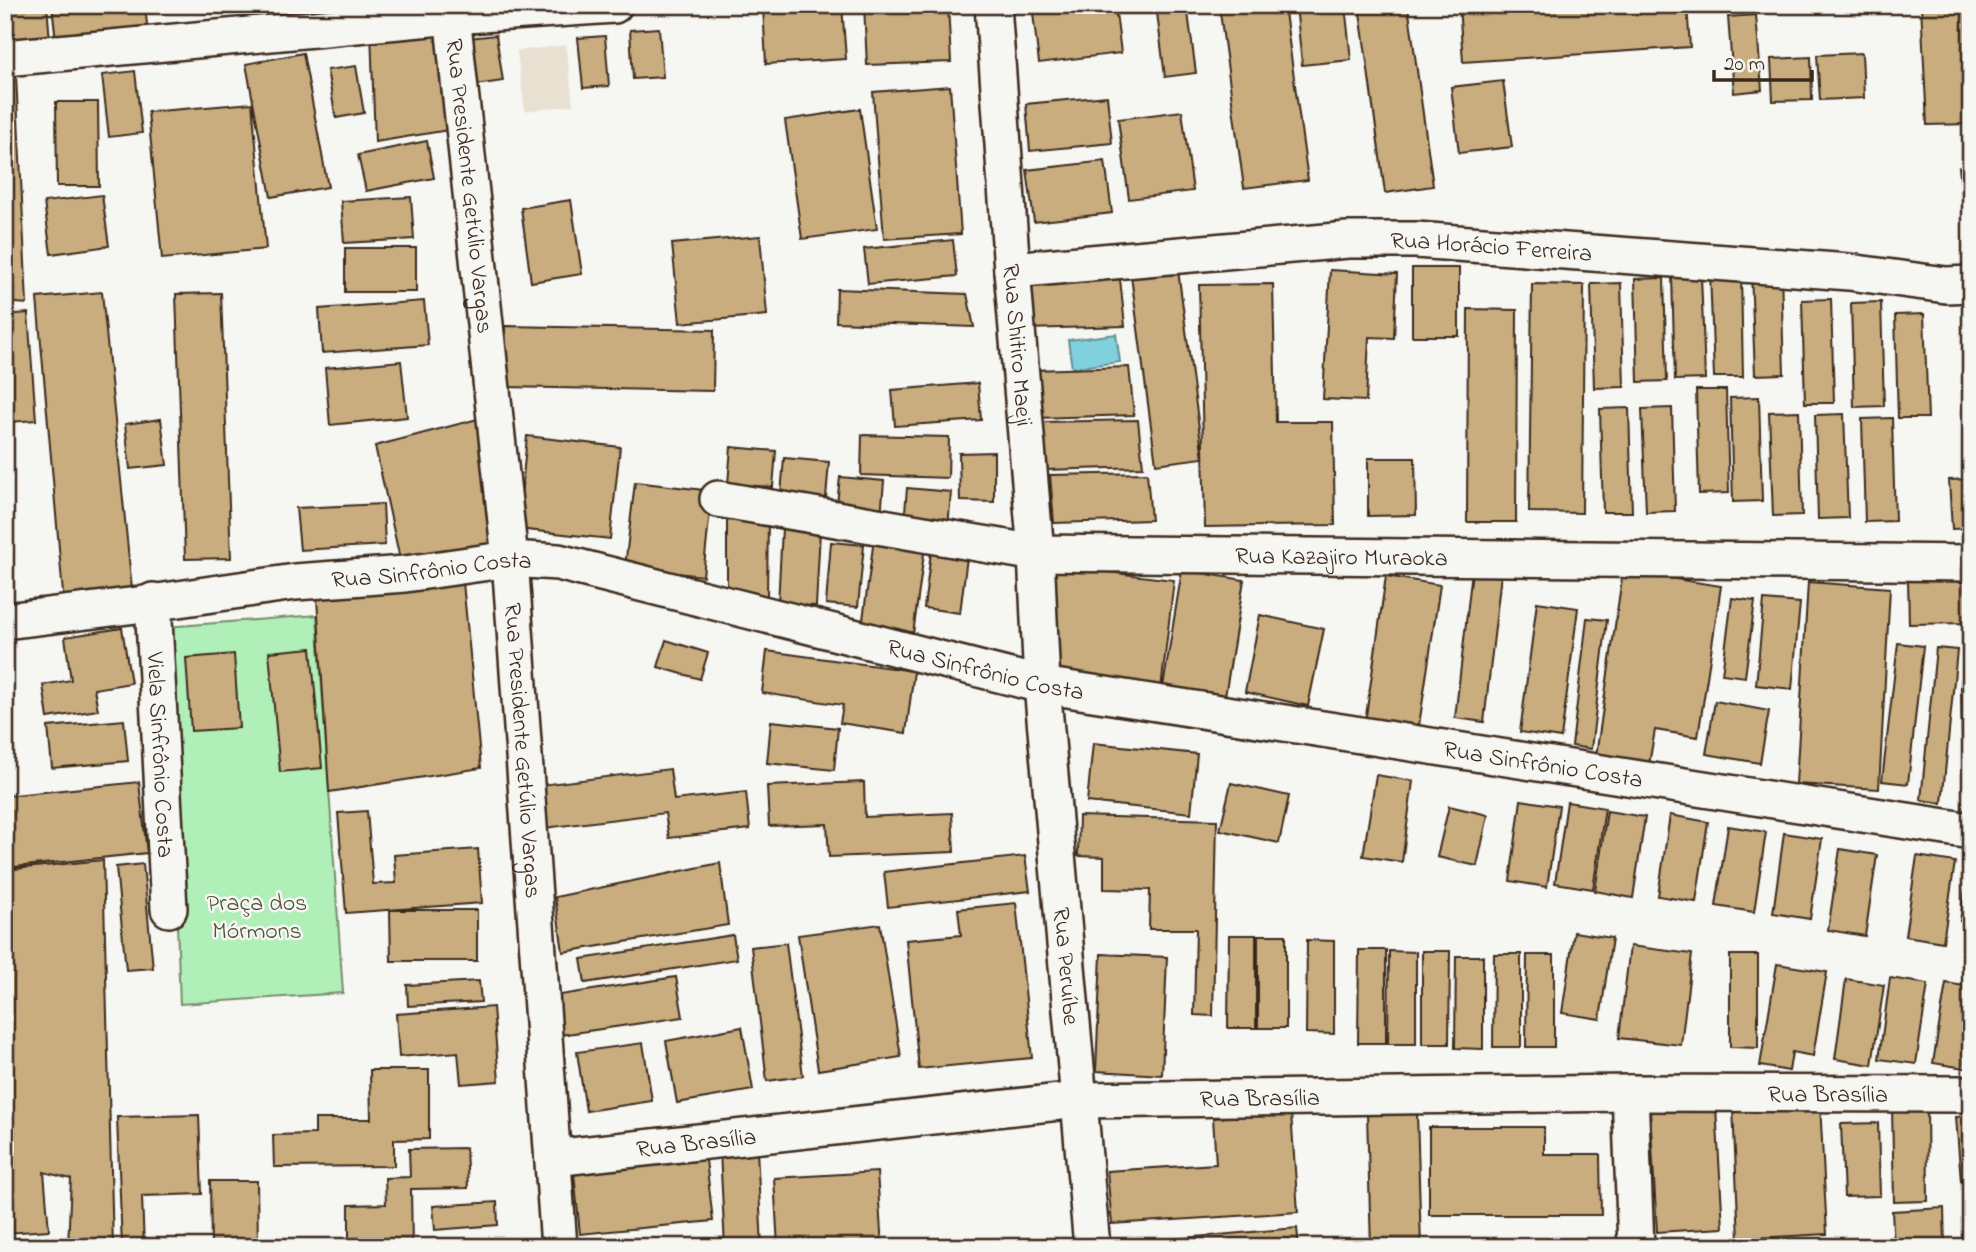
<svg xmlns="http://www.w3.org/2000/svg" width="1976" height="1252" viewBox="0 0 1976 1252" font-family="'Indie Flower',sans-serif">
<rect width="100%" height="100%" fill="#f6f6f2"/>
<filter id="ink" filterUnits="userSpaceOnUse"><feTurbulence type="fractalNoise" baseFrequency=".0143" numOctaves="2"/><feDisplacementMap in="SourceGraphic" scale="14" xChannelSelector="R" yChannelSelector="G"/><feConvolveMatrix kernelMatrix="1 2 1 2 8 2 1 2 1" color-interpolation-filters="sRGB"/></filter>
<g filter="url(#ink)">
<path fill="#e8e0d0" d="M566,45L573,105L525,111L517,51Z"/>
<path fill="#b0f0b8" stroke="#768d6b" stroke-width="2" d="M317,615L343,993L180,1004L166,627Z"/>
<path fill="#81d0de" stroke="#658e91" stroke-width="2" d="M1116,334L1120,362L1072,368L1068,340Z"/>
<path fill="#c9ad7f" stroke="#3b2a1e" stroke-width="2" d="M5,5H47L50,41H5Z
M52,5H145L148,34L56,41Z
M842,5L846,59L766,64L763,6Z
M864,5H948L951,62L867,65Z
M1032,5H1115L1121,53L1039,63Z
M1156,5H1187L1196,73L1165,77Z
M1219,5H1284L1308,180L1244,188Z
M1296,5H1345L1351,60L1302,65Z
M1359,5H1408L1433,186L1385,193Z
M1459,5H1687L1690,47L1463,62Z
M1921,5H1971V124L1927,125Z
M1756,15L1762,90L1734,93L1728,17Z
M447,19L455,129L375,142L371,31Z
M659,28L663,77L633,79L630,30Z
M496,35L503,81L475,85L469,38Z
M605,36L609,86L583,88L578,38Z
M303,53L328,187L271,197L246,64Z
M1862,53L1864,98L1820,100L1817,55Z
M1811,57L1812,100L1773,101L1771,59Z
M356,66L364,113L336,118L327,70Z
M135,71L142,133L109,137L102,75Z
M16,75L27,304L5,302V76Z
M1503,81L1512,147L1459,153L1451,87Z
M950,86L961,234L884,239L873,92Z
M1107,96L1112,143L1030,151L1026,104Z
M56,102H98L99,186H57Z
M252,103L266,249L162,259L148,112Z
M860,109L877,229L802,239L785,120Z
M1182,111L1193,191L1129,199L1118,119Z
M427,141L434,178L366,191L358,155Z
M1105,161L1112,213L1034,222L1027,170Z
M1971,165V197H1962L1959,167Z
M102,195L109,246L51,254L44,202Z
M411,197L414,239L344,243L341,201Z
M571,200L582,274L531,282L521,208Z
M1971,207V238H1968L1966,208Z
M760,236L767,315L680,323L672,244Z
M953,240L957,276L868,284L864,249Z
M345,248H416V292H345Z
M1412,268H1459V336H1412Z
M1178,270L1203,458L1156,464L1131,276Z
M1330,270L1397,274L1394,338L1369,337L1366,401L1323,399Z
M1781,271L1784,374L1755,375L1751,272Z
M1710,273H1741L1743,377H1714Z
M1701,275L1705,379L1675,380L1672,276Z
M1664,278L1667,381L1638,382L1635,279Z
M1120,279L1125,326L1027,329L1024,282Z
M1621,283L1624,387L1594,388L1591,284Z
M1273,284L1276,422H1333L1335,525L1205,527L1199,285Z
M1532,284L1584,285L1582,513L1529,512Z
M837,289L967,294L974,327L836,322Z
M102,292L133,599L64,605L37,298Z
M221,293L231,558L185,559L176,294Z
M1971,297V370H1970L1965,298Z
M1831,299L1834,403H1805L1802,300Z
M424,301L428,345L322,353L319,309Z
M1881,302L1884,406L1854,407L1851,303Z
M1468,309L1517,310L1516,522H1467Z
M28,313L36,420L9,422L5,370V315Z
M1924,314L1928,418H1898L1895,315Z
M505,326L714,330L713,391L504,387Z
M401,361L407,417L330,425L325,368Z
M1129,367L1134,415L1036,418L1032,370Z
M978,383L981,420L895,426L892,390Z
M1696,390H1726L1729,493L1699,494Z
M1759,397L1762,501L1733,502L1730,398Z
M1629,408L1632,512H1603L1600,409Z
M1672,408L1675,511L1646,512L1642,409Z
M1799,411L1802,515L1773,516L1769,412Z
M1844,414L1848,518L1818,519L1815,415Z
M489,416L501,557L402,568L375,446Z
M1892,418L1895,521L1865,522L1862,419Z
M161,419L167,465L130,469L125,424Z
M1138,420L1143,467L1045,470L1042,422Z
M862,435L949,437L948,478L861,475Z
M527,436L620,447L610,539L518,529Z
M731,447L776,451L773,487L728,484Z
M5,448L9,504H5Z
M994,452V502L960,501L959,453Z
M784,458L829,462L826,498L781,494Z
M1368,458H1415L1416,515L1368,516Z
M1147,473L1151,520L1054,523L1050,475Z
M840,477L884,481L881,517L836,513Z
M1971,479V528L1952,529L1949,480Z
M635,482L712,491L703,576L625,567Z
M907,488L951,492L948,528L904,524Z
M383,504L385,545L300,550L296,508Z
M727,518H768L767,596H727Z
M782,528L820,531L816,606L778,604Z
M874,539L925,546L913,634L862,627Z
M831,542L864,545L858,607L826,604Z
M931,552L967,557L960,613L924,608Z
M1057,566L1174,580L1160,697L1043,682Z
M1182,570L1244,580L1224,703L1162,693Z
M1472,571L1501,575L1484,722L1455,718Z
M1623,571L1721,586L1698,737L1655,730L1649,764L1596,756Z
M462,572L481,768L329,792L316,582Z
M1386,576L1440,585L1418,732L1365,723Z
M1971,578V623L1909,624L1908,579Z
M1808,582L1890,588L1879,789L1796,784Z
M1732,598L1755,601L1745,677L1722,674Z
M1764,600L1800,603L1792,689L1756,685Z
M1537,602L1578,608L1561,738L1520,732Z
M1260,615L1324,629L1308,706L1245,692Z
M1587,618L1607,620L1591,749L1572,746Z
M122,628L131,683L94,689L98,710L48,718L43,685L71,680L65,637Z
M666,640L708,653L700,679L658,667Z
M1898,643L1923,646L1908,784L1882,781Z
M311,648L322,768L280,772L269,652Z
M1936,648L1957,650L1942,803L1921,800Z
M767,651L914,671L906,733L840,723L843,705L762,693Z
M234,654L239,728L191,731L186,658Z
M1961,680H1971V738L1962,739Z
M1715,701L1769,711L1760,763L1706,754Z
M124,720L128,761L52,768L48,727Z
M771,721L838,728L834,770L767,763Z
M1093,743L1197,754L1191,813L1087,802Z
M670,769L674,800L746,792L750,829L669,838L665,813L545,828L540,785Z
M1376,775L1413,781L1402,862L1363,856Z
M139,782L147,853L5,868V796Z
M864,782L865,817L952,813L954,852L829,857L827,824L769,826L767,786Z
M1231,783L1289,796L1279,843L1220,830Z
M1521,800L1559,806L1547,887L1510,881Z
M1567,802L1605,808L1593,889L1555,883Z
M1449,806L1488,815L1477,866L1437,857Z
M367,811L373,884L396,883L394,855L478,849L482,903L346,913L338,813Z
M1607,811L1645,817L1633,898L1595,891Z
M1670,815L1708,822L1696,902L1658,896Z
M1079,816L1217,820L1213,1016L1194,1015L1196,929H1149L1150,890L1104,889V857L1078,856Z
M1728,826L1766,832L1754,912L1716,906Z
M1784,833L1822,839L1810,919L1773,913Z
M1840,849L1877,855L1865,936L1828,930Z
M1025,856L1030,891L888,907L884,872Z
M1917,856L1955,862L1943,942L1905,936Z
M103,860L113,1247H68L71,1179L44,1172L49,1230L5,1233V870Z
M720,863L728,925L563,952L555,897Z
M1969,863H1971V922L1960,921Z
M143,864L153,968L126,970L116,867Z
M1016,903L1032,1058L919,1069L906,940L961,935L958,909Z
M390,910H477V961H391Z
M880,924L901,1057L818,1070L798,935Z
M1574,932L1612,938L1600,1019L1562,1013Z
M733,935L737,959L585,983L581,959Z
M1229,935H1256V1028H1228Z
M1258,935H1286V1028H1258Z
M1307,940L1334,941V1034L1306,1033Z
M786,943L803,1076L767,1081L751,947Z
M1630,946L1692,954L1681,1045L1619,1038Z
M1359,950H1386V1043H1358Z
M1389,951L1416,952V1044H1388Z
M1422,951H1450L1449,1044H1422Z
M1101,954L1167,957L1162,1075L1096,1071Z
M1494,954H1521V1047H1493Z
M1527,955H1554V1047H1526Z
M1730,955H1758V1048L1730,1047Z
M1456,956H1483V1049L1455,1048Z
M1777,964L1827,972L1813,1056L1792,1052L1789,1071L1760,1066Z
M676,977L683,1017L560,1035L554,996Z
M1890,978L1928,984L1916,1064L1879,1059Z
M1846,979L1884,985L1872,1065L1835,1059Z
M479,981L481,1002L408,1006L407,985Z
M1946,983L1971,987V1069L1933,1063Z
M493,1007L499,1081L461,1084L458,1052L399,1057L396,1014Z
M742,1027L753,1090L677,1103L666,1041Z
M643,1043L652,1101L586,1111L577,1052Z
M370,1070H429V1139L394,1140V1166L274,1167L273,1135L315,1134V1119H371Z
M1820,1104L1827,1234L1739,1239L1733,1108Z
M1716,1107L1723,1228L1657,1232L1650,1110Z
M1892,1107H1927L1928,1201L1894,1202Z
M1291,1113L1298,1212L1112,1224L1107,1171L1216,1164L1213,1118Z
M1417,1113L1421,1247H1371L1367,1114Z
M199,1115L202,1194L142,1196L144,1247H122L117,1117Z
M1971,1116V1181H1961L1956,1117Z
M1878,1123L1880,1196L1844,1197L1841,1124Z
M1429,1127H1544V1154H1600L1601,1215H1429Z
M466,1148L468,1188L411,1189L412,1247H349V1205L386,1204L385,1178L410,1177L409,1149Z
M757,1150L762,1247H725L720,1152Z
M706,1160L713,1221L580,1234L574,1173Z
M877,1172L882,1247H778L774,1178Z
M210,1181H257L258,1247H211Z
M497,1202L498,1225L435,1230L433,1206Z
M1944,1208L1945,1247H1894L1892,1211Z
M1297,1228L1299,1247H1118L1117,1244Z"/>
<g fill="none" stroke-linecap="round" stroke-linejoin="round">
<g stroke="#3b2a1e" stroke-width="40">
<g id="street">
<path id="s1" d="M451,5L510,559L559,1247"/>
<path id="s2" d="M993,5L1012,270L1036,553L1042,685L1092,1247"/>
<path d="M5,58L452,16L614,5"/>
<path id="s3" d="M1012,270L1348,240H1416L1849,272L1946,285L1971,284"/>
<path id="s4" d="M718,499L1036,553L1971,563"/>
<path id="s5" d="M153,601L169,909"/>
<path id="s6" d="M5,621L137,605L295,582L405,574L510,559L558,562L1042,685L1971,831"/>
<path d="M1630,1093L1636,1247"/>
<path id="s7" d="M553,1158L1078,1100L1630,1093L1971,1094"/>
</g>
</g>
<use href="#street" stroke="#f6f6f2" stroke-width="35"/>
</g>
</g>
<g text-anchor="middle" stroke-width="5" stroke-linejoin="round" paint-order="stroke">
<g font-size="24" fill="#3b2a1e" stroke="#f6f6f2">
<text dy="8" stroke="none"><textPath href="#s1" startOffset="182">Rua Presidente Getúlio Vargas</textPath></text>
<text dy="8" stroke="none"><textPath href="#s3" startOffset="481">Rua Horácio Ferreira</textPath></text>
<text dy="8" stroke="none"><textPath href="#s2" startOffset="341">Rua Shitiro Maeji</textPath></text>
<text dy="8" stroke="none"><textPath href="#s4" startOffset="628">Rua Kazajiro Muraoka</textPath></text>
<text dy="8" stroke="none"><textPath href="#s6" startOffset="430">Rua Sinfrônio Costa</textPath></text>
<text dy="8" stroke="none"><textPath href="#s6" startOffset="998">Rua Sinfrônio Costa</textPath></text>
<text dy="8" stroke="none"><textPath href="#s1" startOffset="749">Rua Presidente Getúlio Vargas</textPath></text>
<text dy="8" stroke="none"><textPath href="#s5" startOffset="154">Viela Sinfrônio Costa</textPath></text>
<text dy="8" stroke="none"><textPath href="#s6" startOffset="1564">Rua Sinfrônio Costa</textPath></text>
<text dy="8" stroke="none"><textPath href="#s2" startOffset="964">Rua Peruíbe</textPath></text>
<text dy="8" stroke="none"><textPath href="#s7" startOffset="1278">Rua Brasília</textPath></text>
<text dy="8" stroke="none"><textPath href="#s7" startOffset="710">Rua Brasília</textPath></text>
<text dy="8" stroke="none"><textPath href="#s7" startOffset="144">Rua Brasília</textPath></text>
</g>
<g font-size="24" fill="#52523d" stroke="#f6f6f2">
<text x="257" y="910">Praça dos<tspan x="257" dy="28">Mórmons</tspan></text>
</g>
</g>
<rect width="1976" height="1252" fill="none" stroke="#f6f6f2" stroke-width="28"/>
<rect x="14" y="14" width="1948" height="1224" fill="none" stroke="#3b2a1e" stroke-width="2.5" filter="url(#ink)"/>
<path d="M1714 70v10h98v-10" fill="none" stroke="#3b2a1e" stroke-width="3.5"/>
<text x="1724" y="70" font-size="21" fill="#3b2a1e" stroke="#f6f6f2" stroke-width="5" paint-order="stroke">20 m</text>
</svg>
